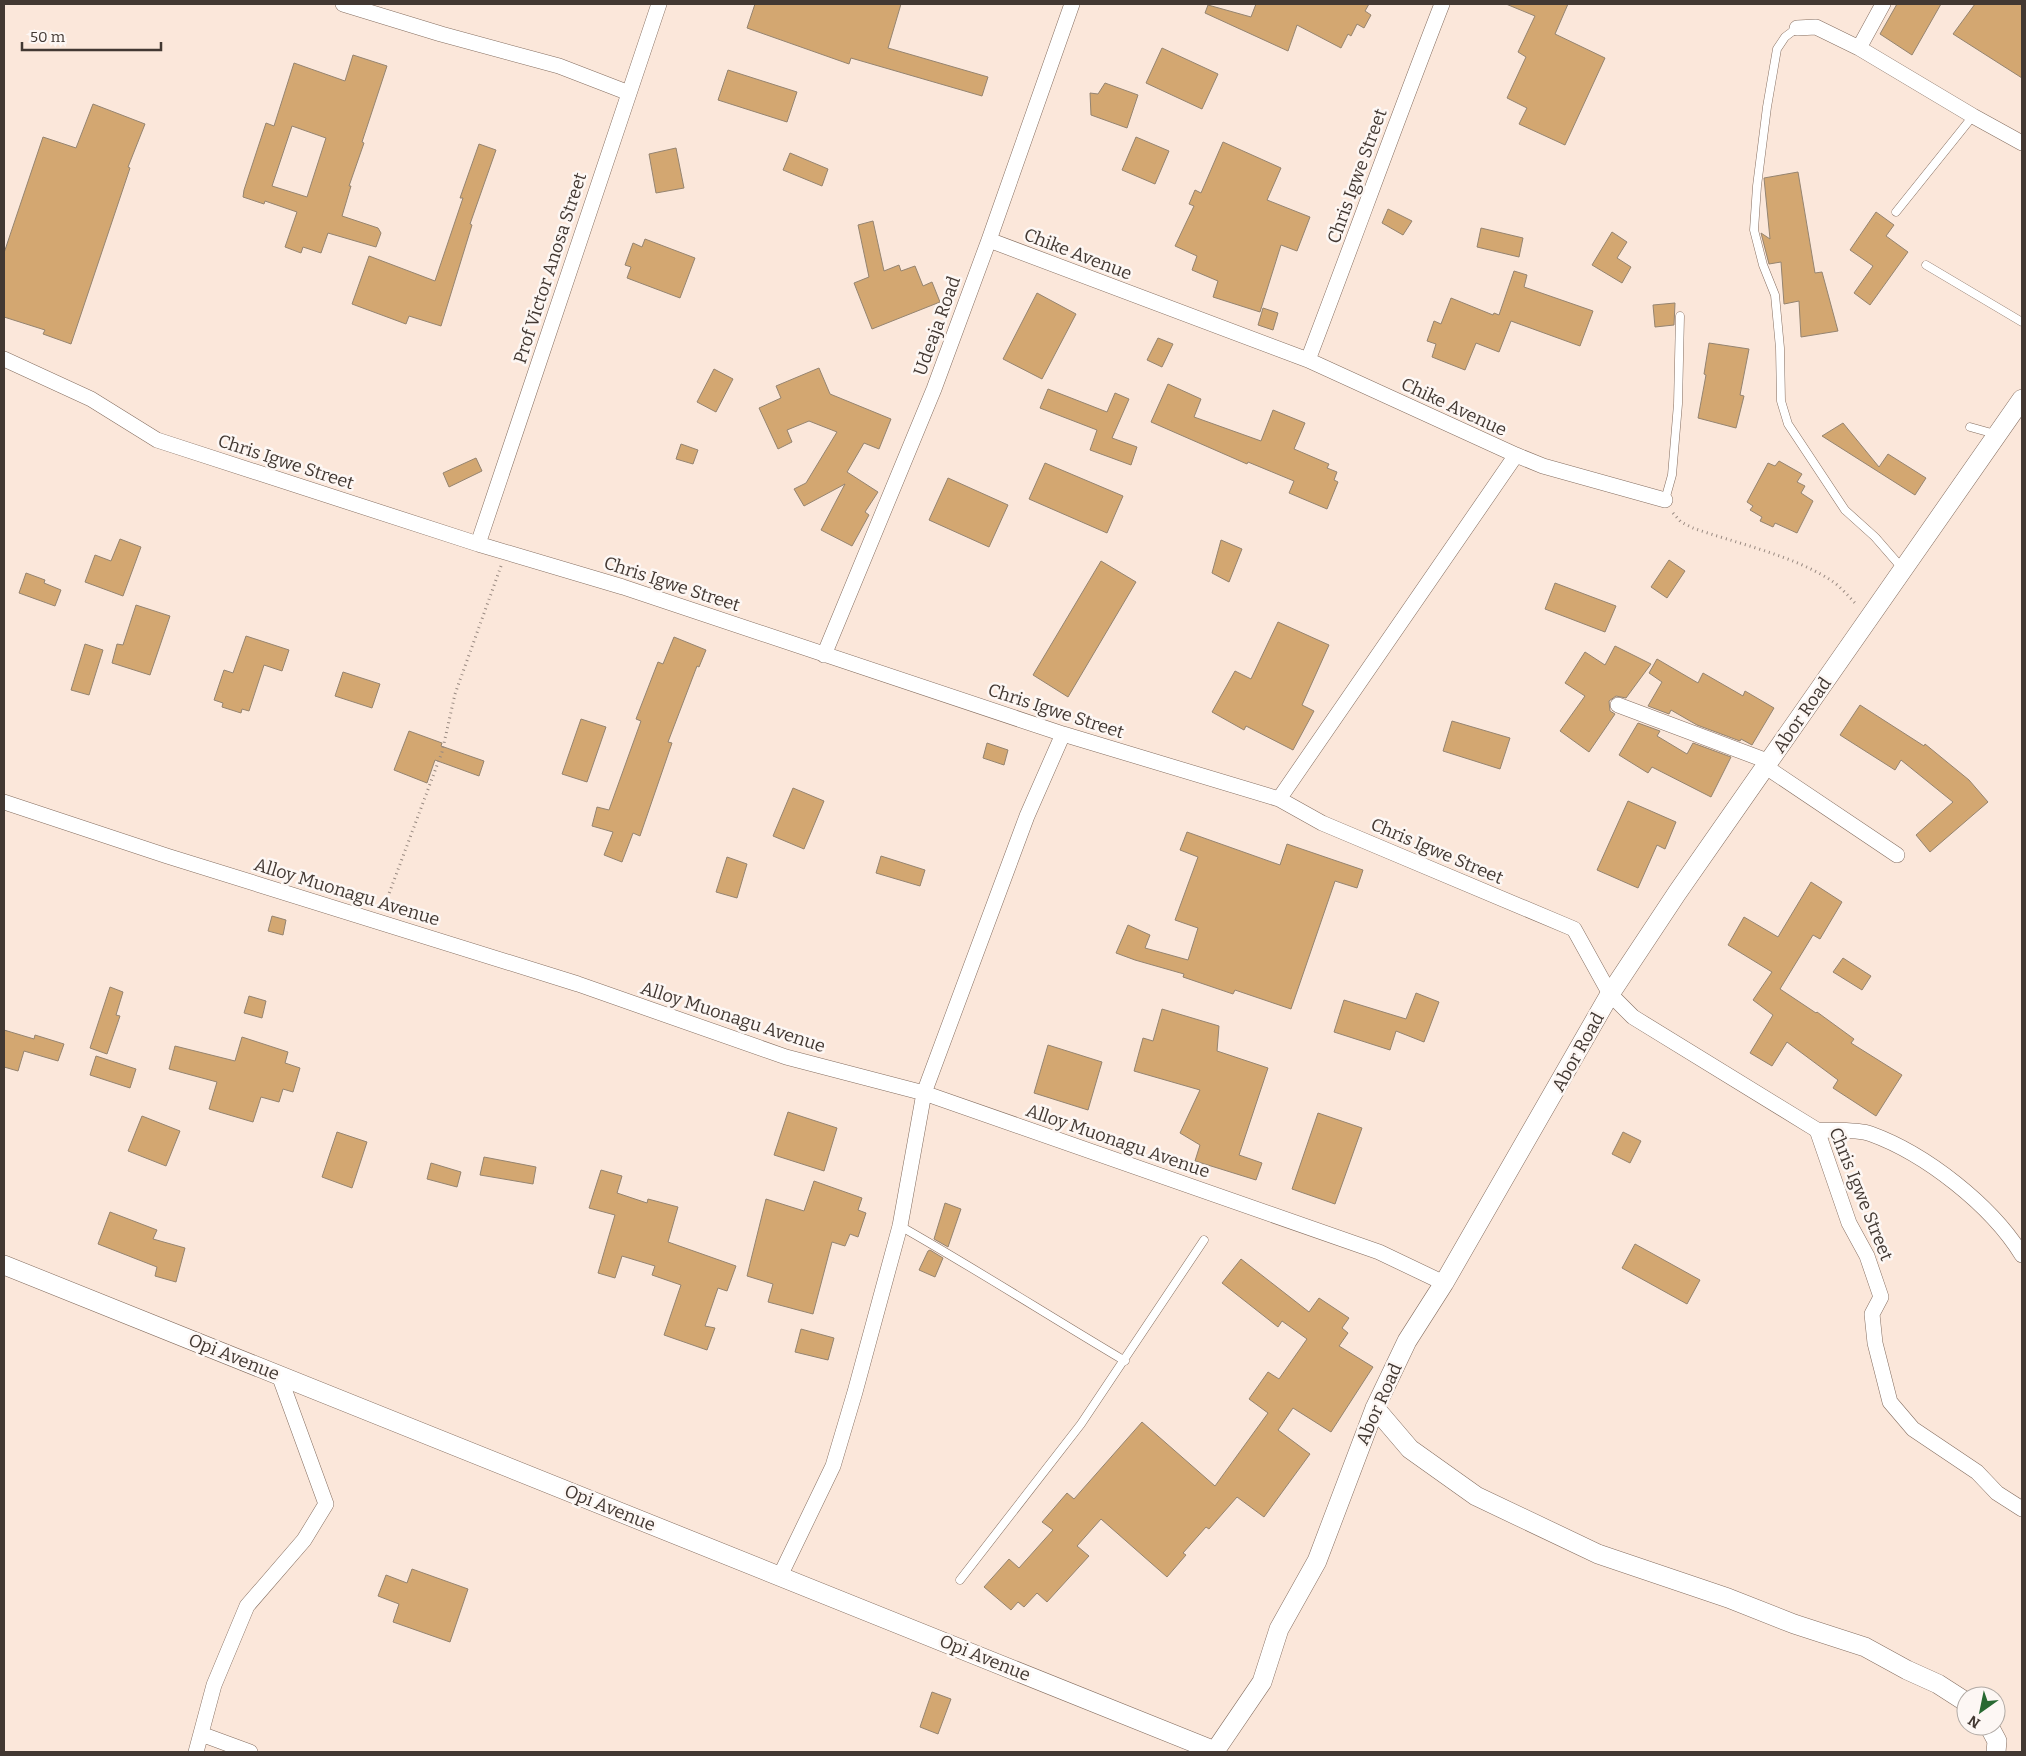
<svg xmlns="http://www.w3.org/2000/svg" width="2026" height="1756" viewBox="0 0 2026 1756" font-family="Bitter,serif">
<rect width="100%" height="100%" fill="#fbe7da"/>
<path fill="#d3a771" stroke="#958470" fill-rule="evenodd" d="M755,4H901L888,48L988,77L982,96L851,58L849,64L747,28Z
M1256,4H1369L1365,11L1371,15L1364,28L1357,24L1351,36L1348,34L1341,48L1297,25L1288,51L1205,13L1208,5L1251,17Z
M1506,4H1568L1555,34L1605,58L1565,145L1519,124L1527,108L1507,98L1526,57L1518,52L1535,16Z
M1897,4H1941L1912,55L1880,34Z
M1975,4H2022V78L1953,34Z
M1162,48L1218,74L1202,109L1146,83Z
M353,55L387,66L362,142L364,143L349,186H351L342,216L378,228L381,233L376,247L328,233L321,253L303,247L301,253L285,247L297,212L265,201L264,204L243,197L244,190L266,123L274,126L294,63L345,81ZM292,126L326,138L307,197L272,186Z
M728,70L797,92L787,122L718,100Z
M1105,83L1138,95L1127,128L1091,115L1090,93L1098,94Z
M93,104L145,124L128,167L130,168L71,344L43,334L45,330L4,317V253L43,137L76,148Z
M1136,137L1169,151L1155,184L1122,170Z
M1223,142L1281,168L1267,200L1310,217L1297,251L1281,245L1260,312L1213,297L1218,281L1192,270L1197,256L1175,246L1194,206L1189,204L1195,190L1201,193Z
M479,144L496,150L470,224L472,225L441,326L409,316L406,324L352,304L369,256L435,281L463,198H460Z
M676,148L684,188L656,193L649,154Z
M790,153L828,169L822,186L783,170Z
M1798,172L1815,273L1822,272L1838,331L1801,337L1799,301L1784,304L1781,262L1769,264L1761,233L1770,239L1764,178Z
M1388,209L1412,221L1403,235L1382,223Z
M1876,212L1894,225L1886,236L1908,252L1870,305L1854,293L1873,266L1850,250Z
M873,221L884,271L899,265L901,271L915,266L923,286L932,282L940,302L872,329L854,283L869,277L858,225Z
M1481,228L1523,238L1519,257L1477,247Z
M1612,232L1627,242L1617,258L1631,267L1622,283L1592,265Z
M645,239L695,258L680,298L627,278L631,267L625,265L633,243L642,247Z
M1514,271L1527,275L1524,287L1593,311L1580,346L1511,321L1499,352L1476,343L1465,370L1432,357L1436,344L1427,341L1434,321L1441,324L1451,298L1493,315L1494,313L1499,315Z
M1037,293L1076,314L1042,379L1003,359Z
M1675,303L1674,325L1655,327L1653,305Z
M1263,308L1278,313L1273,330L1258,325Z
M1158,338L1173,344L1162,367L1147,360Z
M1709,343L1749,349L1740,395L1744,396L1736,428L1698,418L1706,375L1704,374Z
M819,368L830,394L891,419L879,449L864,443L847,472L878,492L865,512L869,515L852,546L821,530L845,484L804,506L794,489L806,483L837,432L809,421L787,430L792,442L778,449L759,408L781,398L776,386Z
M714,369L733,379L716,412L697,402Z
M1168,384L1201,399L1194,417L1261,441L1273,410L1305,423L1294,449L1329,464L1327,468L1337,472L1334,480L1338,482L1327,509L1289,493L1294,481L1248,462L1247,464L1151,422Z
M1048,389L1107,412L1115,393L1129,399L1112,438L1137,447L1131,465L1090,450L1097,430L1040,408Z
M1843,423L1879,467L1888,454L1926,478L1915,495L1822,436Z
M681,444L698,450L693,464L676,459Z
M476,458L482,471L449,487L443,473Z
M1779,461L1802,474L1797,482L1805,486L1801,493L1813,501L1797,533L1775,523L1773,527L1760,521L1762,517L1750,510L1753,506L1747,502L1768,463L1775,466Z
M1045,463L1123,496L1107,533L1029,499Z
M948,478L1008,505L989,547L929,520Z
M120,539L141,547L123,596L85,582L95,555L111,561Z
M1221,540L1242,549L1229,582L1212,573Z
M1669,560L1685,571L1667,598L1651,587Z
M1101,561L1136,582L1068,697L1033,675Z
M26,573L45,580L44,583L61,590L55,606L19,593Z
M1555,583L1616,606L1605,632L1545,609Z
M136,605L170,616L150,675L112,663L117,644L123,645Z
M1278,622L1329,645L1302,705L1314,711L1293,750L1246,726L1244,730L1212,712L1235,671L1251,679Z
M246,636L289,650L282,671L264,665L249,711L242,709L241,713L222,707L223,703L214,700L224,670L233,673Z
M674,637L706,650L699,667L697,666L668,742L672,743L640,836L633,833L622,862L604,855L613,832L592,826L597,807L609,810L641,721L636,719L658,662L663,664Z
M85,644L103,650L89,695L71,690Z
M1615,646L1651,664L1626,698L1616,696L1609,701L1610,711L1615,714L1589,752L1560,731L1585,696L1565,683L1585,652L1605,665Z
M1657,659L1698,683L1703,673L1743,696L1745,691L1774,708L1752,745L1741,739L1740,741L1697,725L1671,710L1669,714L1648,706L1662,682L1649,673Z
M343,672L380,684L372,708L335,696Z
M1860,705L1924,746L1925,744L1969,780L1988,802L1930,852L1916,835L1953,802L1901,760L1895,770L1840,735Z
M581,719L606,727L587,782L562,774Z
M1452,721L1510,738L1500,769L1443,751Z
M1638,723L1660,731L1657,736L1687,754L1693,743L1731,757L1711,797L1652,767L1648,773L1619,755Z
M409,731L442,743L441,746L484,761L479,776L435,760L427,783L394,770Z
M987,743L1008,750L1004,765L983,758Z
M793,788L824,801L804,849L773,836Z
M1628,801L1676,822L1665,849L1657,845L1638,888L1597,870Z
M1187,832L1280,865L1287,844L1363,870L1357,888L1335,881L1291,1009L1235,990L1233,994L1183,977L1184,974L1135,960L1116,953L1128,925L1150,935L1145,948L1188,960L1198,928L1175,920L1198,857L1180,850Z
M881,856L925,870L920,886L876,873Z
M727,857L747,864L737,898L716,892Z
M1811,882L1842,902L1820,939L1813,935L1780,989L1816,1013L1817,1012L1854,1039L1851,1043L1902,1075L1876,1116L1833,1088L1838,1080L1787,1042L1772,1066L1750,1053L1773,1015L1753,1000L1772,972L1728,945L1744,917L1778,937Z
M272,916L286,920L283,935L268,931Z
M1843,958L1871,976L1862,990L1833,972Z
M110,987L123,992L116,1015L120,1016L107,1054L90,1048Z
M1416,993L1439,1002L1424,1042L1396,1031L1390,1050L1334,1032L1344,1000L1406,1019Z
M249,996L266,1001L262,1018L244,1013Z
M1162,1009L1219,1026L1217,1051L1268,1068L1239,1155L1262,1163L1256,1180L1195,1161L1200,1145L1180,1133L1200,1090L1134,1071L1143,1038L1153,1041Z
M4,1030L34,1039L35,1035L64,1044L58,1061L24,1051L18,1071L4,1067Z
M242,1037L288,1052L285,1063L300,1068L293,1092L283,1089L279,1102L261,1097L253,1122L209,1109L217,1082L169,1069L175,1046L235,1061Z
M1048,1045L1102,1062L1088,1110L1034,1093Z
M96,1056L136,1069L130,1088L90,1075Z
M788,1112L837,1128L824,1171L774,1155Z
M1318,1113L1362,1128L1335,1204L1292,1189Z
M142,1116L180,1131L166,1166L128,1151Z
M337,1132L367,1142L352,1188L322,1177Z
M1623,1132L1641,1141L1630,1163L1612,1154Z
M484,1157L536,1167L533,1184L480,1175Z
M431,1163L461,1172L457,1187L427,1179Z
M601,1170L622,1176L617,1193L647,1203L648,1199L678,1207L668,1242L736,1266L727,1291L718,1288L705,1326L715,1328L707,1350L664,1335L681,1285L652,1275L655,1266L622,1256L615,1278L598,1273L615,1215L589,1208Z
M814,1181L862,1198L858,1210L866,1213L858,1237L850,1234L845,1246L832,1242L813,1314L768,1302L773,1284L747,1276L766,1199L804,1211Z
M945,1203L961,1209L948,1247L934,1239Z
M110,1212L157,1230L153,1239L185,1248L176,1282L155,1276L157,1267L98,1244Z
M1635,1244L1700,1280L1687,1304L1622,1268Z
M930,1250L943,1258L935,1277L919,1270L928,1251Z
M1241,1259L1309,1312L1319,1298L1349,1318L1342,1328L1348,1333L1339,1346L1373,1367L1331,1432L1293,1408L1278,1430L1310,1454L1264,1517L1237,1497L1209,1529L1206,1527L1183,1553L1186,1555L1167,1577L1101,1519L1077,1546L1089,1556L1047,1602L1037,1593L1024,1607L1018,1602L1011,1610L984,1587L1009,1559L1019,1568L1053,1530L1042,1522L1067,1493L1074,1499L1142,1422L1215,1486L1268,1413L1249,1399L1268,1372L1279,1379L1307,1339L1282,1321L1278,1327L1222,1283Z
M801,1329L834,1338L828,1360L795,1352Z
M412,1569L468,1589L450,1642L393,1622L399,1604L378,1596L386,1575L407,1583Z
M932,1692L951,1699L938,1734L920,1727Z"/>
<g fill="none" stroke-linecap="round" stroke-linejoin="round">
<g stroke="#856e60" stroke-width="9">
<path id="service" d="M1797,28L1785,37L1777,49L1767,107L1757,186L1754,230L1763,265L1775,295L1780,348L1781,401L1788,424L1845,510L1875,537L1902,568
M1896,212L1973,116
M1926,265L2022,322
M1970,427L1995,434
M1665,500L1672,475L1678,404L1680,316
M900,1226C976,1269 1049,1316 1125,1361
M960,1580L1081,1424L1204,1240"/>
</g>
<g stroke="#856e60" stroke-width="16">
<path id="minor" d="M343,4L441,34L559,66L629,93
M1797,28L1816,27L1859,48L1973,116L2022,143
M1859,48L1883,4
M989,240L1308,360L1516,455L1543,466L1665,500
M4,359L91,399L157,440L478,544L623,587L1063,734L1279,799L1322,823L1574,929L1610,994L1633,1017L1817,1130L1849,1223L1867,1256L1881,1297L1872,1314L1875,1343L1890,1402L1913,1429L1977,1472L1997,1493L2022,1509
M1308,360C1353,242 1396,122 1442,4
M478,544L659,4
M824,655L934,389L989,240L1072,4
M1618,705L1770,762
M1766,767L1897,855
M1279,799L1516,455
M4,802L167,856L578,984L786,1057L924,1093L1379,1252L1444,1283
M1817,1130C1832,1131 1857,1129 1871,1134C1926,1154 1991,1205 2022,1255
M780,1576L833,1466L855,1392L900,1226L924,1093L1027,816L1063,734
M201,1734L250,1752
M196,1752L214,1685L247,1606L304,1540L326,1504L279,1375"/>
</g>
<g stroke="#856e60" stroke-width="20">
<path id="tertiary" d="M4,1265L1215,1751L1262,1682L1279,1629L1317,1561L1375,1408L1407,1341L1444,1283L1610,994L1677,893L2022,399
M1375,1408L1410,1449L1476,1496L1598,1554L1728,1598L1794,1624L1865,1647L1907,1670L1938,1684L1966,1702
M1989,1726L1997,1741L1996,1752"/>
</g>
<path stroke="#988980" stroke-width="3" stroke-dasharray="1 4" stroke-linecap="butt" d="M1673,513L1681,522L1693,528C1735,543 1795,556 1832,581C1841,587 1849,597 1857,605
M384,907L442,752L455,694L501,566"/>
<use href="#service" stroke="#fff" stroke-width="8"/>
<use href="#minor" stroke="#fff" stroke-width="15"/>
<use href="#tertiary" stroke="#fff" stroke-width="19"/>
</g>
<g text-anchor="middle" stroke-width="5" stroke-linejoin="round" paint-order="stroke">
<g font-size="18" fill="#423832" stroke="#fdf7f4">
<text transform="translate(1357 176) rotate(-70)" y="6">Chris Igwe Street</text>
<text transform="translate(1078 254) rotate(21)" y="6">Chike Avenue</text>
<text transform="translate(550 268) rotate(-72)" y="6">Prof Victor Anosa Street</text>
<text transform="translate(937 326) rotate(-70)" y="6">Udeaja Road</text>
<text transform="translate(1454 407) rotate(25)" y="6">Chike Avenue</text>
<text transform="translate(286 462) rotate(18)" y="6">Chris Igwe Street</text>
<text transform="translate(672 584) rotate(18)" y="6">Chris Igwe Street</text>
<text transform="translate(1056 711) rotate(18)" y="6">Chris Igwe Street</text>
<text transform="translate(1802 715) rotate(-55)" y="6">Abor Road</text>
<text transform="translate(1437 851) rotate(23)" y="6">Chris Igwe Street</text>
<text transform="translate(347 892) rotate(17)" y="6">Alloy Muonagu Avenue</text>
<text transform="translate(733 1017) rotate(18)" y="6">Alloy Muonagu Avenue</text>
<text transform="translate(1578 1052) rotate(-61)" y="6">Abor Road</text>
<text transform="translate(1118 1141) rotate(19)" y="6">Alloy Muonagu Avenue</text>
<text transform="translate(1861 1194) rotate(68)" y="6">Chris Igwe Street</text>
<text transform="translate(234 1357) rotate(22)" y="6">Opi Avenue</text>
<text transform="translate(1379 1404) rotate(-66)" y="6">Abor Road</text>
<text transform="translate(610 1508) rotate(22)" y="6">Opi Avenue</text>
<text transform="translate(985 1658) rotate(22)" y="6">Opi Avenue</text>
</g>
</g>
<rect width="2026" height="1756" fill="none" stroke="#423832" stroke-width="10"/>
<g transform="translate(1981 1711) rotate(213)"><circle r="24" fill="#fdf7f4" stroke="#b2aba6"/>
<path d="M0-4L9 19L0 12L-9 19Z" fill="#296932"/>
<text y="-8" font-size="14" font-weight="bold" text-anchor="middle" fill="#423832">N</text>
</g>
<path d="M22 42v8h139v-8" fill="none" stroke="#423832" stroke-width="2.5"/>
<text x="30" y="42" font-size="15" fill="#423832" stroke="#fdf7f4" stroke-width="4" paint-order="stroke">50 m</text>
</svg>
